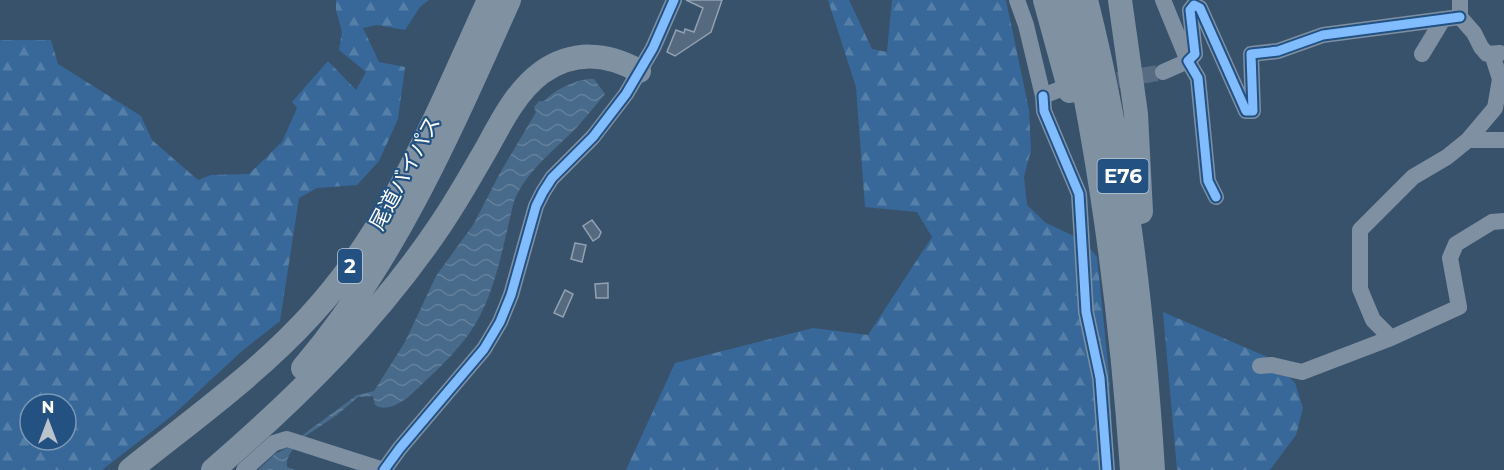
<svg xmlns="http://www.w3.org/2000/svg" width="1504" height="470" viewBox="0 0 1504 470" font-family="Montserrat,'Noto Sans JP',sans-serif">
<defs>
<pattern id="forest-firs" width="22" height="20" patternUnits="userSpaceOnUse" patternTransform="scale(1.5)"><rect width="22" height="20" fill="#376899"/><path d="M5 1l3.5 6h-7zM16 11l3.5 6h-7z" fill="#557fa8"/></pattern>
<pattern id="water-waves" width="16" height="10" patternUnits="userSpaceOnUse" patternTransform="scale(1.5)"><rect width="16" height="10" fill="#486a8b"/><path d="M0 5q4-4 8 0t8 0" fill="none" stroke="#63809c"/></pattern>
</defs>
<rect width="100%" height="100%" fill="#39526c"/>
<path fill="url(#forest-firs)" fill-rule="evenodd" d="M336,0H429L420,7L405,30L377,25L363,28L379,62L405,67L398,119L379,161L357,185L317,188L299,198L280,321L242,351L173,415L102,470H0V40H51L58,64L141,116L152,140L198,180L211,175L249,174L282,142L297,108L292,102L328,61L356,90L366,72L339,50L342,32L336,10ZM30,404H66V440H30Z
M828,0H849L872,49L887,52L892,0H1006L1029,110L1031,150L1024,177L1027,205L1046,223L1074,236L1087,245L1097,257L1109,374L1114,470H626L675,363L813,328L868,335L932,237L917,212L865,207L856,87Z
M1163,312L1272,359L1295,383L1303,408L1296,435L1270,470H1177Z"/>
<path fill="url(#water-waves)" d="M588,79H594L605,94C596,105 587,116 577,127C554,151 528,169 514,201C504,241 497,287 476,323C461,348 439,368 418,388C408,398 389,414 375,405L373,396L358,397L337,415L304,437H300L357,395L374,391L405,342L436,276L473,225L500,173L536,112L534,107L539,101H544C556,89 571,82 588,79Z
M293,445L296,446C290,453 286,458 287,467L295,470H258L275,454Z"/>
<path fill="#566a7f" stroke="#92a1b1" stroke-width="1.5" d="M686,0H722L711,32L675,56L667,52L676,30L684,33L685,29L694,32L703,8Z
M592,220L601,232L599,237L593,241L583,226Z
M575,243L586,245L582,262L571,259Z
M608,283V298H596L595,284Z
M565,290L573,294L563,317L554,313Z"/>
<g fill="none" stroke-linecap="round" stroke-linejoin="round">
<path stroke="#576c82" stroke-width="16" stroke-dasharray="16 8" stroke-linecap="butt" d="M1094,84L1163,72"/>
<path stroke="#7f90a2" stroke-width="16" d="M1017,0L1026,25L1043,96L1058,90
M1460,0V17L1474,33L1481,47L1487,54L1500,53
M1422,54L1442,21
M1163,72L1188,61L1163,0
M1043,96L1044,111L1079,194L1086,312L1100,378L1107,470
M1468,140H1504
M1216,197L1208,181L1198,78L1188,61L1195,54L1190,10L1194,5L1200,8L1246,111H1253L1251,54L1278,51L1323,35L1460,17
M1391,338L1373,320L1360,289V230L1413,177L1447,157L1468,140L1495,108L1500,79L1492,54
M1260,366L1272,365L1302,372L1391,338L1459,307L1450,258L1456,244L1492,222L1504,221
M244,470L274,443L287,439L384,470
M384,470L400,448L484,349L500,322L511,295L536,206L543,192L552,178L593,137L626,94L653,48L674,0"/>
<path stroke="#8091a2" stroke-width="24" d="M1045,0L1070,91
M1065,0C1101,155 1121,312 1132,470
M1086,0C1125,154 1143,311 1153,470
M1120,0L1136,114L1141,212
M303,368C396,259 451,129 509,0
M130,470C191,421 257,374 310,316C393,227 439,109 489,0
M213,470C298,397 378,318 441,224C458,199 473,172 488,146C502,120 517,91 541,73C573,50 607,53 639,71"/>
<g stroke="#235282" stroke-width="13">
<path id="cycleway" d="M1043,96L1044,111L1079,194L1086,312L1100,378L1107,470
M1216,197L1208,181L1198,78L1188,61L1195,54L1190,10L1194,5L1200,8L1246,111H1253L1251,54L1278,51L1323,35L1460,17
M384,470L400,448L484,349L500,322L511,295L536,206L543,192L552,178L593,137L626,94L653,48L674,0"/>
</g>
<use href="#cycleway" stroke="#80bcff" stroke-width="9"/>
</g>
<g text-anchor="middle" stroke-width="4.5" stroke-linejoin="round" paint-order="stroke">
<g fill="#235282" stroke="#bdcbda" stroke-width="1.5">
<rect x="1097.5" y="159" width="51" height="34" rx="4.5"/>
<rect x="338" y="249" width="24" height="34" rx="4.5"/>
</g>
<g font-size="20" font-weight="bold" fill="#fff">
<text x="1123" y="183">E76</text>
<text x="350" y="273">2</text>
</g>
<g font-size="21" fill="#fff" stroke="#235282">
<text transform="translate(405 173) rotate(-62)" y="7">尾道バイパス</text>
</g>
</g>
<g transform="translate(48 422)"><circle r="28" fill="#235282" stroke="#7b97b4" stroke-width="1.5"/>
<path d="M0-4.5L10 22L0 15L-10 22Z" fill="#bac2cc"/>
<text y="-9" font-size="16" font-weight="bold" text-anchor="middle" fill="#ffffff">N</text>
</g>
</svg>
